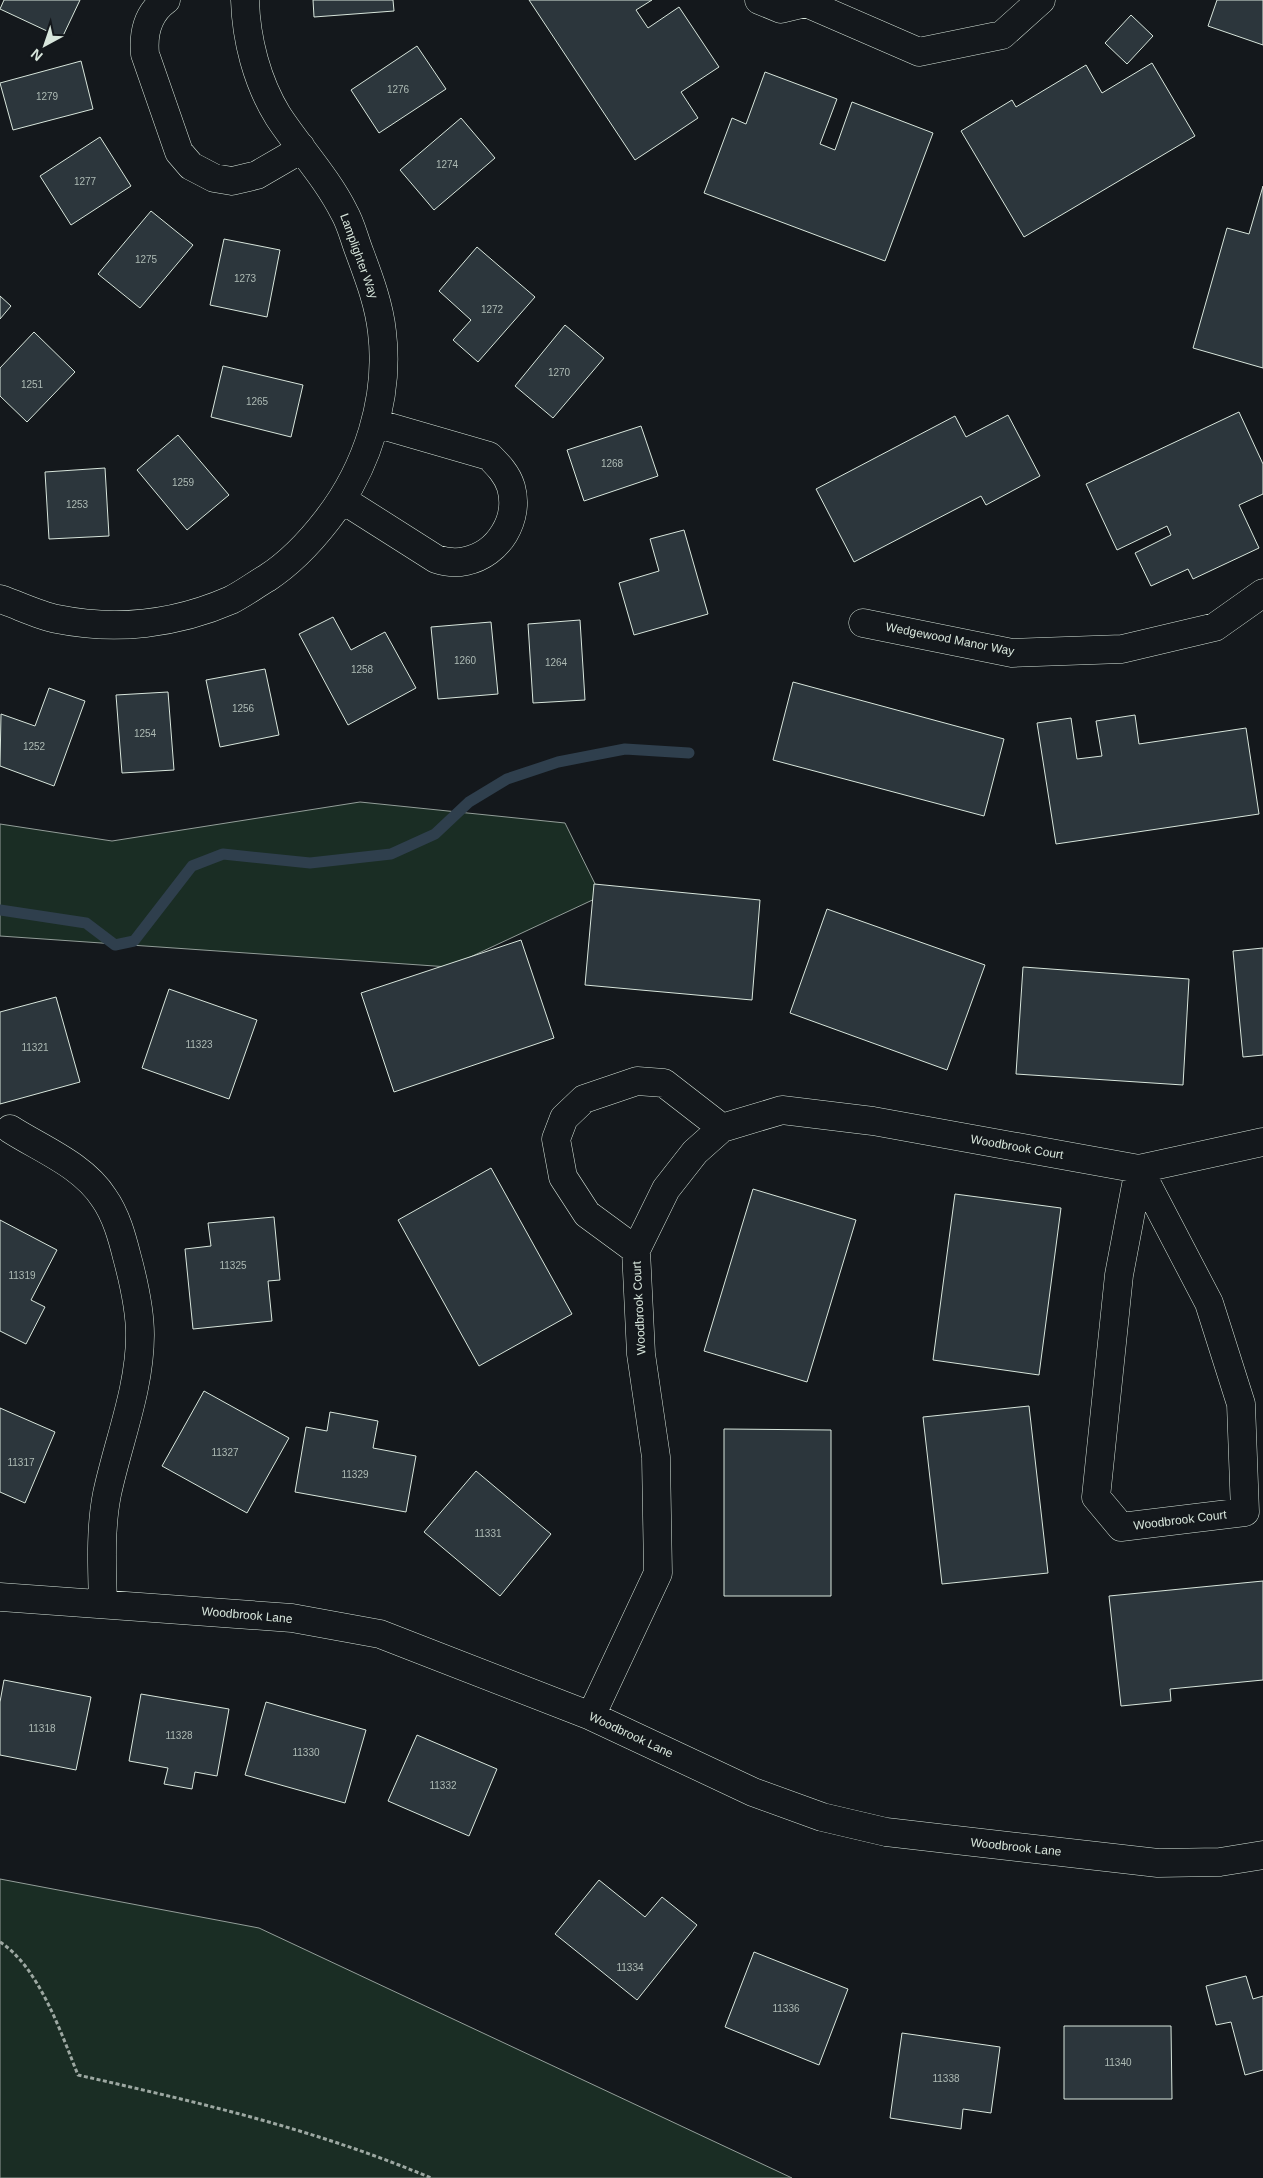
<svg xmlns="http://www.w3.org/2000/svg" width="1263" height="2178" viewBox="0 0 1263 2178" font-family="Helvetica,sans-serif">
<rect width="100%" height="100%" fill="#14181c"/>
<path fill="#1a2d24" stroke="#939e99" d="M360,802L565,823L601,896L449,967L0,936V824L112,841Z
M0,1879L259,1928L792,2178H0Z"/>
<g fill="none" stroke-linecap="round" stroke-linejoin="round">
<path stroke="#2f3f4d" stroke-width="11" d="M0,910L86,923L115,945L134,941L192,866L223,854L310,863L391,854L435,834L469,802L507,779L558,762L625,749L689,753"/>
</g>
<path fill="#2c363c" stroke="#d8e6dc" d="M4,0H80L62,38L0,9Z
M313,0H393L394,11L314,17Z
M529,0H652L636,10L648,28L679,7L719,67L681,92L698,118L635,160Z
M1217,0H1263V45L1208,26Z
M1131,15L1153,36L1127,64L1105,43Z
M417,46L446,89L379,133L351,90Z
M81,61L93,109L13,130L0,83Z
M1152,63L1195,136L1024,237L961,131L1012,100L1016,107L1086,65L1102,93Z
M765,72L837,99L820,144L835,150L852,102L933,133L885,261L704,193L732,118L746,124Z
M461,118L495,158L434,210L400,170Z
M100,137L131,186L71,225L40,176Z
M1263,186V368L1193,348L1227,228L1249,234Z
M151,211L193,245L140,308L98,274Z
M224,239L280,250L267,317L210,305Z
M477,247L535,297L478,362L453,340L471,320L439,291Z
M0,296L11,306L0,319Z
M565,325L604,358L553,418L515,386Z
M34,332L75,372L27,422L0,396V368Z
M223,366L303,385L291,437L211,417Z
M1239,412L1263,464V494L1239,505L1259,548L1193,579L1188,569L1151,586L1135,553L1171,535L1167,526L1117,550L1086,484Z
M1008,415L1040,476L986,505L981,496L854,562L816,489L955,416L966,437Z
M641,426L658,476L584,501L567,450Z
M178,435L229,495L187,530L137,470Z
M105,468L109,536L49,539L45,472Z
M684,530L708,614L634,635L619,583L659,571L650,539Z
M333,617L351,650L385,632L416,688L348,725L299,634Z
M580,620L585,700L533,703L528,624Z
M491,622L498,694L438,699L431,627Z
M265,669L279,735L220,747L206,680Z
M793,682L1004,739L984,816L773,760Z
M49,688L85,701L54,786L0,766L1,714L35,726Z
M168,692L174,770L122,773L116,695Z
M1135,715L1139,744L1246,728L1259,814L1056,844L1037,723L1071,718L1077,759L1102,756L1096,721Z
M594,884L760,900L752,1000L585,985Z
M827,909L985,965L947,1070L790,1013Z
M521,940L554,1038L394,1092L361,993Z
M1263,948V1055L1243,1057L1233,951Z
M1023,967L1189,979L1183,1085L1016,1074Z
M169,989L257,1020L229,1099L142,1068Z
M56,997L80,1082L0,1104V1012Z
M491,1168L572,1314L479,1366L398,1220Z
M753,1189L856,1220L807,1382L704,1351Z
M955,1194L1061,1208L1039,1375L933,1360Z
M274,1217L280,1280L268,1281L272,1321L193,1329L185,1249L211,1246L208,1223Z
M0,1220L57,1250L31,1300L45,1307L26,1344L0,1331Z
M204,1391L289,1438L247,1513L162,1466Z
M1029,1406L1048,1573L942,1584L923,1417Z
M0,1408L55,1432L25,1503L0,1492Z
M330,1412L378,1421L373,1448L416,1456L406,1512L295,1492L306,1427L327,1431Z
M724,1429L831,1430V1596H724Z
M476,1471L551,1534L500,1596L424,1532Z
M1263,1581V1680L1170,1689L1171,1701L1121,1706L1109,1596Z
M4,1680L91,1697L76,1770L0,1755V1702Z
M141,1694L229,1709L217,1776L195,1772L192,1789L164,1784L168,1768L129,1761Z
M266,1702L366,1730L345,1803L245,1775Z
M417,1735L497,1769L469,1836L388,1801Z
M599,1880L645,1917L662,1897L697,1925L637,2000L555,1934Z
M754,1952L848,1989L819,2065L725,2027Z
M1246,1976L1253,1999L1263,1996V2070L1245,2075L1231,2022L1216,2025L1206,1986Z
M1064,2026H1171L1172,2099H1064Z
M902,2033L1000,2047L991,2113L963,2109L961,2129L890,2118Z"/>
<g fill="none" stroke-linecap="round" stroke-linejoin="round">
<g stroke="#d8e6dc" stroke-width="29">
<path id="minor" d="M166,0C148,13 143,33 145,54L179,152L191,166L214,178L232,181L257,175L288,157L301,147
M759,0L781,9L806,3L919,52L1002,35L1041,0
M343,500L436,559C445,562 457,563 466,561C499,554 520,519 511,487C507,474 498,465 489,456L375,423
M0,599C18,605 38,615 57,619C116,631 176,624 231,600C243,594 255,585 267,578C290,563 310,542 327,520C367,469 390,398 382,332C379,304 369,278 359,251C354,238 351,224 344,212C327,178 299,148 278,116C257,82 246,39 245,0
M863,623L1012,653L1122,649L1215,627L1263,593
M10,1129C41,1149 83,1165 104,1198C116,1215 122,1237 127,1257C134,1283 140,1309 140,1335C140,1389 118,1442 107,1494C100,1529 102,1568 103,1604
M1139,1169L1209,1303L1241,1404L1245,1512L1121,1527L1096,1497L1119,1275Z
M636,1250L587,1214L563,1177L556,1139L564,1118L584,1099L637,1081L664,1083L722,1128
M0,1597L292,1618L380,1634L591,1716L753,1792L822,1817L886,1832L1158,1863L1220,1862L1263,1855
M591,1716L658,1573L656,1457L641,1354L636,1250L666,1189L695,1152L722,1128L782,1110L873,1121L1139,1169L1263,1142"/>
</g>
<path stroke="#9da8a2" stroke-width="3" stroke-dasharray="4 2.5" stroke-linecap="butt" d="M0,1942C39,1967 61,2033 78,2075C197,2102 318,2130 431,2178"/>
<use href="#minor" stroke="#14181c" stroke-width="28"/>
</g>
<g text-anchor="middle" stroke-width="4" stroke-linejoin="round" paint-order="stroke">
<g font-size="10" fill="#adbab4">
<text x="398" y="93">1276</text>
<text x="47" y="100">1279</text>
<text x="447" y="168">1274</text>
<text x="85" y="185">1277</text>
<text x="146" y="263">1275</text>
<text x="245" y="282">1273</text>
<text x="492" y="313">1272</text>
<text x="559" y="376">1270</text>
<text x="32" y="388">1251</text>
<text x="257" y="405">1265</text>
<text x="612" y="467">1268</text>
<text x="183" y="486">1259</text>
<text x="77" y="508">1253</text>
<text x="465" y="664">1260</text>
<text x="556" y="666">1264</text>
<text x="362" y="673">1258</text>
<text x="243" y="712">1256</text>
<text x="145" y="737">1254</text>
<text x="34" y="750">1252</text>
<text x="199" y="1048">11323</text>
<text x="35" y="1051">11321</text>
<text x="233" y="1269">11325</text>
<text x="22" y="1279">11319</text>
<text x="225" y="1456">11327</text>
<text x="21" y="1466">11317</text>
<text x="355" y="1478">11329</text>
<text x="488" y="1537">11331</text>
<text x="42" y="1732">11318</text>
<text x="179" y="1739">11328</text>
<text x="306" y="1756">11330</text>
<text x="443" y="1789">11332</text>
<text x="630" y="1971">11334</text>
<text x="786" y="2012">11336</text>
<text x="1118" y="2066">11340</text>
<text x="946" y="2082">11338</text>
</g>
<g font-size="12" fill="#d8e6dc" stroke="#14181c">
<text transform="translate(359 256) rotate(70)" y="4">Lamplighter Way</text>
<text transform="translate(950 639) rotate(11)" y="4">Wedgewood Manor Way</text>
<text transform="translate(1017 1147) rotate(10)" y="4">Woodbrook Court</text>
<text transform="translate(639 1308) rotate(-93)" y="4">Woodbrook Court</text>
<text transform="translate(1180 1520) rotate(-7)" y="4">Woodbrook Court</text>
<text transform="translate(247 1615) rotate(5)" y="4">Woodbrook Lane</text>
<text transform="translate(631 1735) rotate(25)" y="4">Woodbrook Lane</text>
<text transform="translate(1016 1847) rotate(6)" y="4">Woodbrook Lane</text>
</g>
</g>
<g transform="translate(45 45) rotate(220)" stroke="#14181c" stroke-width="4" paint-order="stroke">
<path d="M0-4L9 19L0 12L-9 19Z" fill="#d8e6dc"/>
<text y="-8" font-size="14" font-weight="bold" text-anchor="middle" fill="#d8e6dc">N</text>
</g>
</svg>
